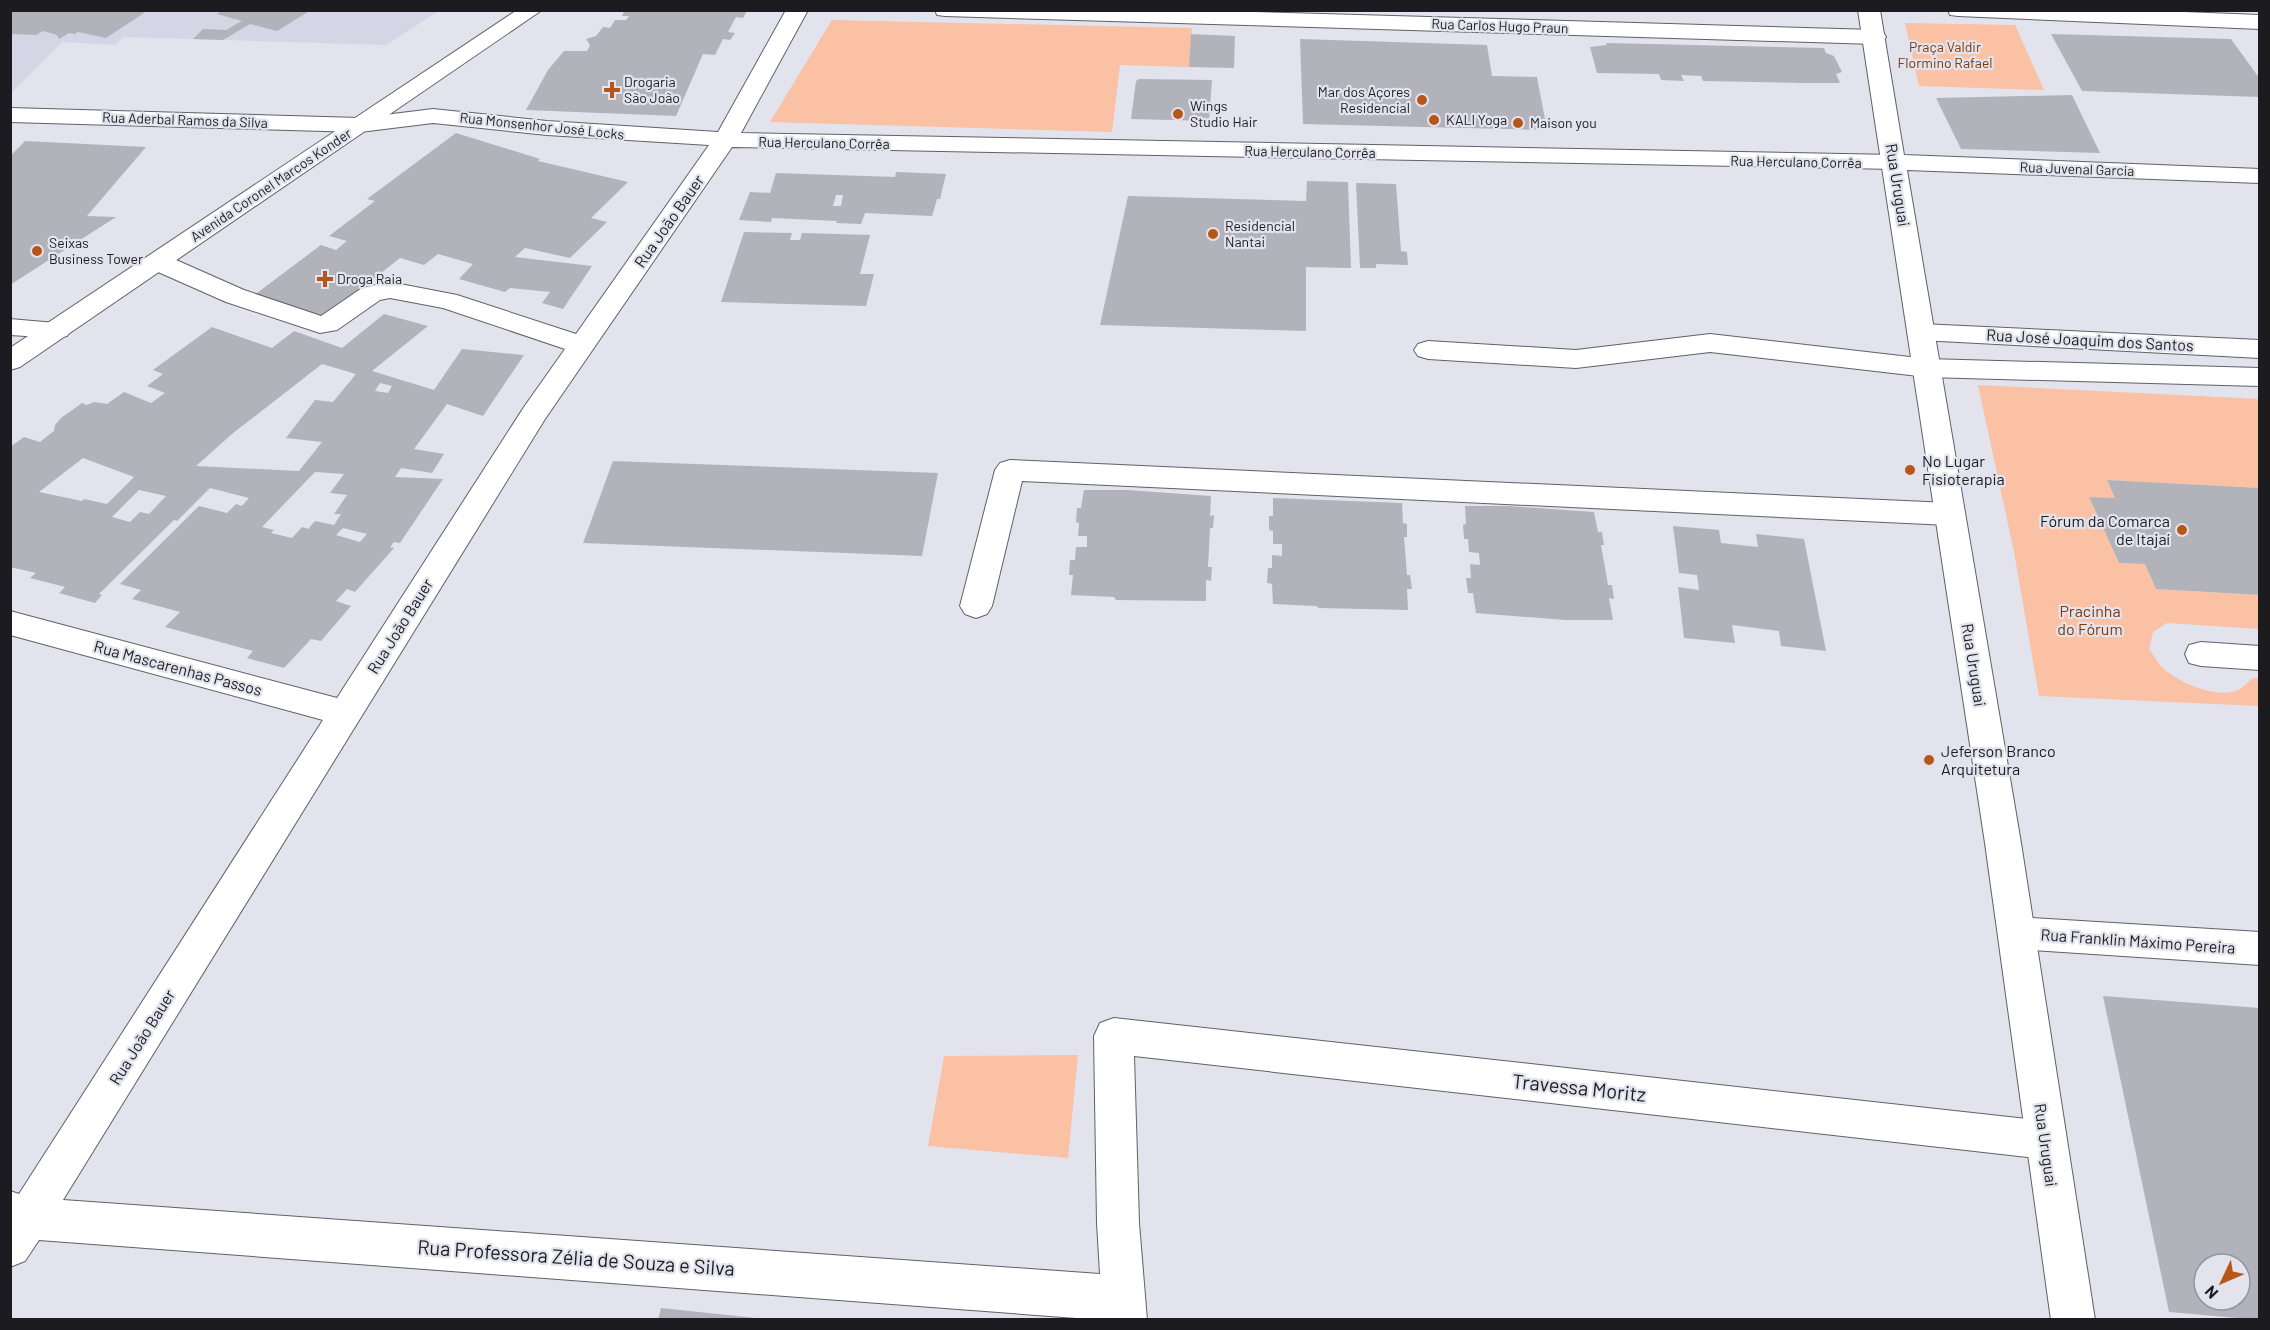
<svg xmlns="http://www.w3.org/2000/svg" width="2270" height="1330" viewBox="0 0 2270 1330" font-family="Barlow,sans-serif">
<rect width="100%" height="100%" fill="#e3e3ed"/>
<path fill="#d6d5e6" d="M11,11H439L386,45L124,37L115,45L62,42L11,93Z"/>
<path fill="#fac1a4" d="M832,20L1192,28L1189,67L1120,65L1112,132L770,122Z
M1905,23L2015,25L2044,90L1919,86Z
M1978,385L2259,399V488L2107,480L2115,498L2089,497L2119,563L2145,564L2156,589L2259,595V629L2167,623L2153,632L2149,649C2153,654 2156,660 2160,665C2174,681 2217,700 2238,690C2243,688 2249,681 2253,678H2259V706L2039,696L2014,552Z
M1078,1055L1068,1158L928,1146L944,1056Z"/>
<path fill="#b2b2bb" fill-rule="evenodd" d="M10,10H142L147,11L106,38L78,32L75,34L69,33L59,39L57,35L43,31L36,35L10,34Z
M223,10H311L277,31L250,24L223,40L193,39L203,29L226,30L242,21L217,14Z
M625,10L747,11L743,18L736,17L728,32L735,33L730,40L723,39L715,55L703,54L676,116L526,110L548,70L564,51H587L590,45L586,39L596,36L603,27L610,28L615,20H626L629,16H622Z
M1191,34L1235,36L1234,68L1189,67Z
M2051,34L2231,39L2260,79V97L2082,91Z
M1300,39L1487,45L1492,76L1537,77L1547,130L1303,124Z
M1606,43L1824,48L1826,53L1834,56L1842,72L1836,74L1840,83H1801L1703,81L1701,76L1681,75L1684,81L1661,80L1659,74L1597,73L1590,47L1607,45Z
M1139,79L1212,80L1209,121L1131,119L1136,81Z
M2072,95L2100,153L1961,149L1936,98Z
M456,133L540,159L538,161L628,182L591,218L607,222L570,258L525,248L515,257L592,266L563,309L542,303L550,292L510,288L505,292L459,279L473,264L438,254L424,265L400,258L318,323L249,299L321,245L336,250L347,241L329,236L375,201L367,199Z
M25,141L146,147L87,216L116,217L10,285V156Z
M896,172L946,174L940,199H937L932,216L865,213L861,224L836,223L837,221L772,218L771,222L739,220L750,192L770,193L776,173L895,177ZM836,195H843L841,206H833Z
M1307,181L1348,182L1351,268L1306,267V331L1100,325L1128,196L1306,201Z
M1356,183L1396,184L1401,251L1407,252L1408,265L1376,264V268H1360Z
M744,232L792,233L790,240H800L802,233L870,235L860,274H874L866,306L721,302Z
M384,314L428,326L372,371L434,390L462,349L524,355L483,416L447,404L414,449L444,454L432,473L401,468L395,477L443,479L400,543L394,542L390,547L394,548L355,592L347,589L336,601L351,606L321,641L311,639L284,668L247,658L253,651L165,627L180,612L132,599L141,590L120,584L199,506L227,513L236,504L242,506L249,498L210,488L177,521L174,520L99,594L102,595L95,603L59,593L65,587L30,578L36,573L10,567V447L24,437L40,442L54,431L55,425L61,418L82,403L87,405L94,402L107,404L124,392L151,403L165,393L147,386L163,374L153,370L212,327L272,348L294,331L342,348ZM322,364L356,374L333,402L315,400L286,438L322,442L299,471L196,466L232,434ZM380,383L392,386L388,393L375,391ZM83,458L134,477L107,504L84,499L82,501L39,492ZM315,472L344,474L330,493L347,495L334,514H341L334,525L315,521L308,529L302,527L292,538L271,533L274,530L262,527ZM139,490L166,496L149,514L140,512L130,522L112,517ZM343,528L367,534L360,542L336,535Z
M613,461L938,473L922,556L583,543Z
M2107,480L2260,488V595L2156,589L2145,564L2119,563L2089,497L2115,498Z
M1084,490H1127L1211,496L1210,516L1214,515L1213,528H1210L1208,567H1212L1211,581L1206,580V601L1116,600L1114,597L1071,595L1073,575H1069L1070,560H1075L1076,547H1087V536H1078L1079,523L1076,522L1077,508H1081Z
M1273,498L1402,503L1403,523L1407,524V537H1404L1407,575H1410L1412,589H1407L1408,610L1319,608L1316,606L1273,604L1272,584L1267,583L1268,568H1272V555L1282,556V544H1273V531L1269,530V516H1273Z
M1465,506H1508L1594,512L1598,532H1602L1604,545H1601L1608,585H1612L1614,599L1609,598L1613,620H1566L1476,613L1473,593H1468L1466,578H1471L1470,564L1480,565L1479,553L1469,552L1468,539H1464L1463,525L1466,524Z
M1673,526L1719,530L1721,543L1758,547L1756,534L1804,539L1826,651L1781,646L1779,631L1732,625L1735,643L1684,638L1678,587L1699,590L1697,575L1679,573Z
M2103,996L2260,1008V1320L2169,1312ZM2204,1264H2240V1300H2204Z
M661,1308L756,1318V1320H658Z"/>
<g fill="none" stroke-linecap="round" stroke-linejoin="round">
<g stroke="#606068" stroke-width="2">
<path id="minor" d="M786,10H808L741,133L1895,155L1904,157L1907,162L1904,167L1895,169L732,147L545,419L63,1200L1100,1274L1097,1223L1094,1036L1100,1023L1114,1018L2045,1121L2060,1126L2066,1140L2060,1154L2045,1159L1134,1056L1139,1223L1147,1320H1103L39,1240L25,1261L10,1267V1191L19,1194L323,720L10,635V611L337,698L524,407L565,349L443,308L390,298L380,300L337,330L320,333L226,302L149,268L145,262L149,256L158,254L167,256L244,290L321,316L362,288L390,282L457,295L576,334L709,145L547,135L433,123L360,132L10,122V108L360,118L433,109L547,121L718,132Z
M935,10H1186L1875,30L1883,32L1886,37L1883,42L1875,44L945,16L937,15Z
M1948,10H2134L2260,15V29L1958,16L1950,15Z
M10,319L67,324L71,330L67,336L57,338L10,335Z
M1921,324L2260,340V358L1921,340L1911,338L1907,332L1911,326Z
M1710,334L1927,359L2260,368V386L1927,377L1710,352L1576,368L1428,359L1418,356L1414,350L1418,344L1428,341L1576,350Z
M1010,460L1949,503L1960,507L1964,514L1960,521L1949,525L1022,481L992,606L987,614L976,618L965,614L960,606L995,470L1000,463Z
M2201,642L2260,646V670L2201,666L2189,663L2185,654L2189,645Z
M2017,917L2260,932V965L2017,949L2004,944L1998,933L2004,922Z"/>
</g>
<g stroke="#606068" stroke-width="2">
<path id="major" d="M517,10H542L20,367L10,370V348Z
M1858,10H1880L1904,155L2260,169V183L1907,170L2021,843L2095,1320H2051L1985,843Z"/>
</g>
<use href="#minor" fill="#fff" fill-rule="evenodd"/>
<use href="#major" fill="#fff" fill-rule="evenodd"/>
</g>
<g fill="#b75618" stroke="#e3e3ed" stroke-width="2">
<path d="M609 81h6v6h6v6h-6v6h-6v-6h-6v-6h6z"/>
<circle cx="1422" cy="100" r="6"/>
<circle cx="1178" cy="114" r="6"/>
<circle cx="1434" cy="120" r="6"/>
<circle cx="1518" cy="123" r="6"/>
<circle cx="1213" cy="234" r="6"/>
<circle cx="37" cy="251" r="6"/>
<path d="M322 270h6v6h6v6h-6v6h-6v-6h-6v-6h6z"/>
<circle cx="1910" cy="470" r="6"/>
<circle cx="2182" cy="530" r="6"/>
<circle cx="1929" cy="760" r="6"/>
</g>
<g text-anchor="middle" stroke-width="4.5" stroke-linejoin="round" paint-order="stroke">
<g font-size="14" fill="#1c1c20" stroke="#e3e3ed">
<text transform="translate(1500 26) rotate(2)" y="5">Rua Carlos Hugo Praun</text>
<text transform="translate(185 120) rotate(2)" y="5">Rua Aderbal Ramos da Silva</text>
<text transform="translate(542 126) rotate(6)" y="5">Rua Monsenhor José Locks</text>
<text transform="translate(824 143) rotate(1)" y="5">Rua Herculano Corrêa</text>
<text transform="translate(1310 152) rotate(1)" y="5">Rua Herculano Corrêa</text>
<text transform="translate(1796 162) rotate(1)" y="5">Rua Herculano Corrêa</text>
<text transform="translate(2077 169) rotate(2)" y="5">Rua Juvenal Garcia</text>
<text transform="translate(271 185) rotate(-34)" y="5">Avenida Coronel Marcos Konder</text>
</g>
<g font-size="14" fill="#813907" stroke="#e3e3ed">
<text x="1945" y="52">Praça Valdir<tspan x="1945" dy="16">Flormino Rafael</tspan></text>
</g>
<g font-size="14" fill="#1c1c20" stroke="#e3e3ed" text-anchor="start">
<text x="624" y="87">Drogaria<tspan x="624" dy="16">São João</tspan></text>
<text x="1410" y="97" text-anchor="end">Mar dos Açores<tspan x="1410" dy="16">Residencial</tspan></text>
<text x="1190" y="111">Wings<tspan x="1190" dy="16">Studio Hair</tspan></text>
<text x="1446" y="125">KALI Yoga</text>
<text x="1530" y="128">Maison you</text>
<text x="1225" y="231">Residencial<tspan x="1225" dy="16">Nantai</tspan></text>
<text x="49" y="248">Seixas<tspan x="49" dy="16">Business Tower</tspan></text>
<text x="337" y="284">Droga Raia</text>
</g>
<g font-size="16" fill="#1c1c20" stroke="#e3e3ed">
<text transform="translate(1898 185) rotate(81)" y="6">Rua Uruguai</text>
<text transform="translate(669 221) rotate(-55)" y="6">Rua João Bauer</text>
<text transform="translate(2090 340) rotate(3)" y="6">Rua José Joaquim dos Santos</text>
<text transform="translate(400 626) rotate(-58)" y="6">Rua João Bauer</text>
<text transform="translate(1974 665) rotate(81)" y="6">Rua Uruguai</text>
<text transform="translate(178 668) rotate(15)" y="6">Rua Mascarenhas Passos</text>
<text transform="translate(2138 941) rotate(4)" y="6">Rua Franklin Máximo Pereira</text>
<text transform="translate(142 1037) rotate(-58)" y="6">Rua João Bauer</text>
<text transform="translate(2046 1145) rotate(82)" y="6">Rua Uruguai</text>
</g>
<g font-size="16" fill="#1c1c20" stroke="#e3e3ed" text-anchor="start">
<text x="1922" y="467">No Lugar<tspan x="1922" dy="18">Fisioterapia</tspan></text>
<text x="2170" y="527" text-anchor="end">Fórum da Comarca<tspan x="2170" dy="18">de Itajaí</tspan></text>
<text x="1941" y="757">Jeferson Branco<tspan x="1941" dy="18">Arquitetura</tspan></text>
</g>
<g font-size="16" fill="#813907" stroke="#e3e3ed">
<text x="2090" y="617">Pracinha<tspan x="2090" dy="18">do Fórum</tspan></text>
</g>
<g font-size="20" fill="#1c1c20" stroke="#e3e3ed">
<text transform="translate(1579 1088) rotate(6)" y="7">Travessa Moritz</text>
<text transform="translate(576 1258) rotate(4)" y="7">Rua Professora Zélia de Souza e Silva</text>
</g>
</g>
<rect width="2270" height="1330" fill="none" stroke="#1c1c20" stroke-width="24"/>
<g transform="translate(2222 1282) rotate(226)"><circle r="28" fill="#e3e3ed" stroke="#93939b" stroke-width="1.5"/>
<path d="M0-4.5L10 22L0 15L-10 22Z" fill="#b75618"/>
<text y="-9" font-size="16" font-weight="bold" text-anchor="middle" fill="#1c1c20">N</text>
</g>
</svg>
